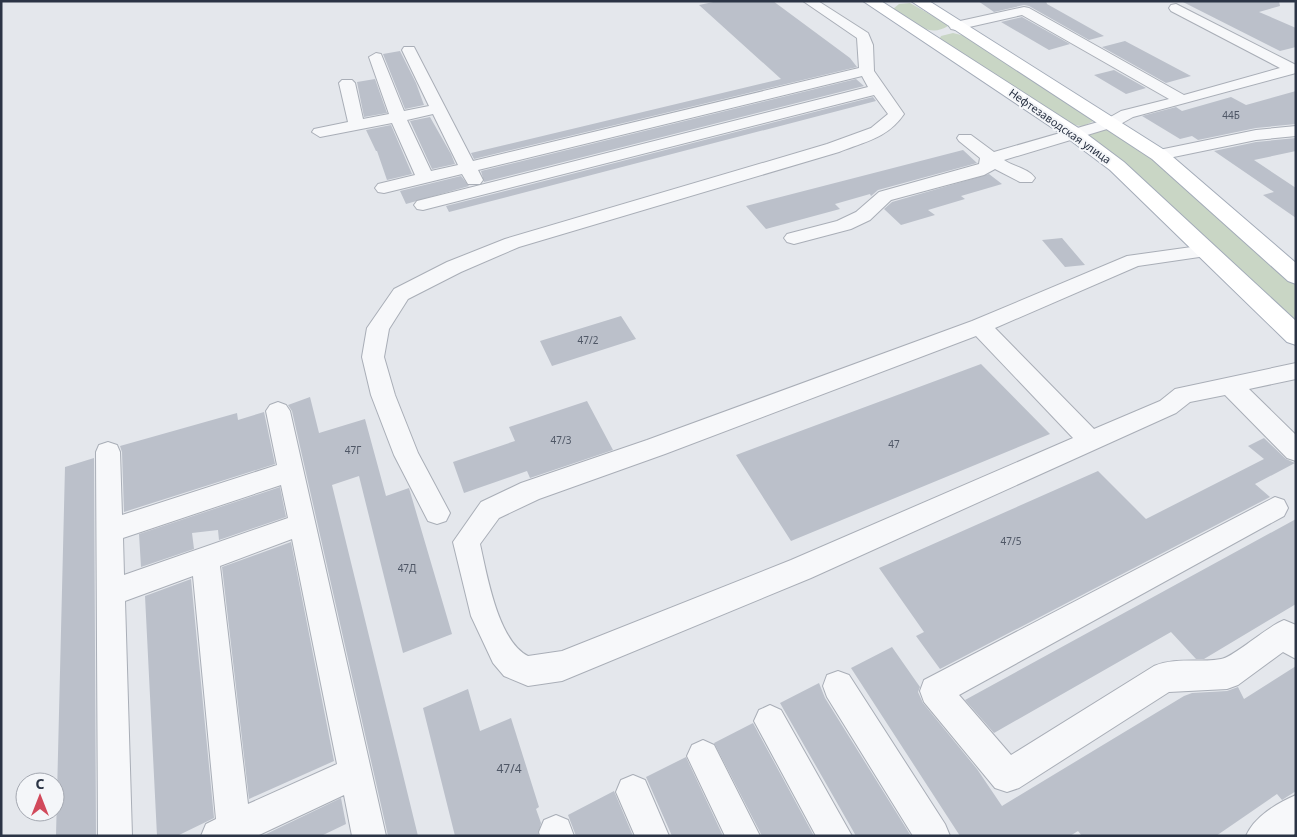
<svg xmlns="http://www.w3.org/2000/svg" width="1297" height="837" viewBox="0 0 1297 837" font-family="'Noto Sans',sans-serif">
<rect width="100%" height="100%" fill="#e4e7ec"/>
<path fill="#c9d6c5" d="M910,3L947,24L948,26C928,39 909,20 893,9L899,4Z
M953,33L965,36L1096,120L1083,126L1070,125L939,40L941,36Z
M1103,129C1134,132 1265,259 1296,286V327L1087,136L1089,132Z"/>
<path fill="#bbc0ca" d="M718,1H773L850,58L857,67L474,159L471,153L781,79L699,5Z
M978,1H1046L1047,4L1104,36L1089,40L1029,6L1024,5L994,12Z
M1181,1H1279L1280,6L1259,12L1296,28V47L1280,51Z
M1022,17L1070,44L1049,50L1001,22Z
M1125,41L1191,76L1166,83L1102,47Z
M400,51L416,83L424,105L405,109L383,54Z
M1114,70L1146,88L1126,94L1094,75Z
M375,79L387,113L364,117L357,82Z
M856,79L864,86L484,182L481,171Z
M1296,91V124L1256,128L1198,140L1192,136L1180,139L1142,116L1176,107L1182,111L1231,97L1246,105Z
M873,97L876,101L449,212L446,206Z
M430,117L451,154L455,164L432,169L410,121Z
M391,125L412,174L387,180L377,151H376L366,130Z
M1296,138V151L1254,160L1296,188V218L1263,195L1274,192L1214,151L1256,142Z
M963,150L977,163L878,190L871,196L870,194L835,204L840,209L766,229L746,206Z
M989,174L1002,184L961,196L965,199L928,210L935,215L901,225L884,209L892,202Z
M461,176L469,186L406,204L400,191Z
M1062,238L1085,265L1065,267L1042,240Z
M621,316L636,339L552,366L540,341Z
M981,364L1050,434L791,541L736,455Z
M310,397L319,433L365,419L386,496L409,488L452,634L403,653L359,476L332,485L418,836H388L292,411L288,405Z
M587,401L613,450L530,478L527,471L464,493L453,462L515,441L509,427Z
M264,412L275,464L124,512L122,452L120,446L237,413L238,420Z
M1264,438L1286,459L1295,463L1255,484L1270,497L940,669L916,636L924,632L879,568L1098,471L1146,519L1264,459L1248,446Z
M94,458L96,836H56L65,467Z
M280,487L286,517L219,540L218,530L192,533L194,549L141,567L139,534Z
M1296,519V604L1204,659H1196L1171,632L994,733L965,700Z
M291,542L334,761L249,799L222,567Z
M191,579L214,818L177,836H157L145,596Z
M892,647L920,687L918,692L923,703L977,769L1002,806L1184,696L1192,693L1227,691L1238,687L1244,699L1296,666V791L1282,800L1277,794L1216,836H1082L1078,831L1070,836H960L851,668Z
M819,683L825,698L911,836H856L780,703Z
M468,689L480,731L511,718L539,807L536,809L541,823L538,836H455L423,708Z
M753,723L814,836H762L714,743Z
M686,757L723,836H672L646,777Z
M614,791L633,836H576L568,815Z
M341,798L346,824L321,836H262Z"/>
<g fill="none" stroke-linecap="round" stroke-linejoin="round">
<g stroke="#a9aeb7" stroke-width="2">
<path id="minor" d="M803,1H818L868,33L873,45L874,71L904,114C888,138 864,142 839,152L519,247L461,272L408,299L389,329L384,357L395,395L418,453L450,513L446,521L437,524L428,521L394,455L371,395L362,357L367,328L394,289L447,262L505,239L827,144L871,128L888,114L874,95L423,210L417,209L414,205L417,201L868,87L862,76L478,170L483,180L480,184H468L462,174L384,193L378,192L375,188L378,184L415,175L392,123L320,137L312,132L314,129L348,122L339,83L342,80H352L355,83L363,119L389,114L369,57L376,53L381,54L404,111L429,106L402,50L404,47H414L473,161L859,68L857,38ZM433,114L458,165L431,171L407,120Z
M1176,4L1296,65V73L1133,117L1117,126L1004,160C1014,167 1028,168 1035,178L1032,182H1020L995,169L984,175L891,200L870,220L851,229L794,244L787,242L784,238L787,234L837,221L856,212L879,192L979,164L980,158L959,141L957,138L959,135H971L994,152L1105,120L1121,111L1169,99L1022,15L956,30L951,29L949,26L951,23L1024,7L1029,8L1184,95L1280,68L1171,11L1169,8L1171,5Z
M1296,126V136L1256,140L1159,160L1153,159L1151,155L1153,151L1159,150L1256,130Z
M1206,245L1213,247L1216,251L1213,255L1138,266L995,328L1094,429L1160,401L1175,389L1296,363V379L1249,389L1296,435V461L1287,458L1225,395L1190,402L1176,413L811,578L562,681L528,686L504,676L493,663L471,616L453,542L481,502L521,483L647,440L972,321L1127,256ZM976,336L1073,438L791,560L562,651L528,656C498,641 487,575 480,544L499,518L539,499L665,454Z
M278,402L286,405L290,411L386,836H352L344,795L257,836H201L206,824L216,819L193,576L125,601L132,836H98L96,452L99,445L108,442L117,445L120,452L122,515L277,465L266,411L270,405ZM281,485L288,518L124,575L123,538ZM292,539L337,764L248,804L220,566Z
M1275,497L1284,500L1288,508L1284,516L959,695L1011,755L1154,666C1176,657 1198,663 1221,659C1234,657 1266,627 1284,620L1296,625V659L1283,652L1238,685L1227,689L1169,692L1019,788L1007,792L995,788L924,702L920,691L924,680Z
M838,671L849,675L945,824L950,836H913L827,697L823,686L827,675Z
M770,705L781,710L852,836H816L754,721L759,710Z
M703,740L714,745L760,836H725L687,756L692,745Z
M633,775L645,780L669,836H635L616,792L621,780Z
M1296,795V833L1292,836H1246C1254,817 1277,803 1296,795Z
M556,815L568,820L574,836H540L539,832L544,820Z"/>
</g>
<g stroke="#a3abb8" stroke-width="2">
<path id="major" d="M863,1H881L1080,129L1124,162L1296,321V345L1287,342L1110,170L1066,137Z
M911,1H929L1166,151L1296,263V284L1288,281L1152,159Z"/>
</g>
<use href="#minor" fill="#f7f8fa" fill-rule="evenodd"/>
<use href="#major" fill="#fff" fill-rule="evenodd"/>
</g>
<g text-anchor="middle" stroke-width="4" stroke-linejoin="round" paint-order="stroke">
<g font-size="10" fill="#4f5766">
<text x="1231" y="119">44Б</text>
<text x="588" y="344">47/2</text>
<text x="561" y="444">47/3</text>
<text x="894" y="448">47</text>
<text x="353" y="454">47Г</text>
<text x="1011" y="545">47/5</text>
<text x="407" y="572">47Д</text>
</g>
<g font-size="11" fill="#2b3445" stroke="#f4f6f9">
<text transform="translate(1060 126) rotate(35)" y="4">Нефтезаводская улица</text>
</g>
<g font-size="12" fill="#4f5766">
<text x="509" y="773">47/4</text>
</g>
</g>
<rect width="1297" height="837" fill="none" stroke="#2b3445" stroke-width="5"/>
<g transform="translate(40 797)"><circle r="24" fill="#f4f6f9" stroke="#a4a8b1"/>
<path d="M0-4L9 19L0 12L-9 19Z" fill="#d1495b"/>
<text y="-8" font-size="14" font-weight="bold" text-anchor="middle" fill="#2b3445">С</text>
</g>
</svg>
